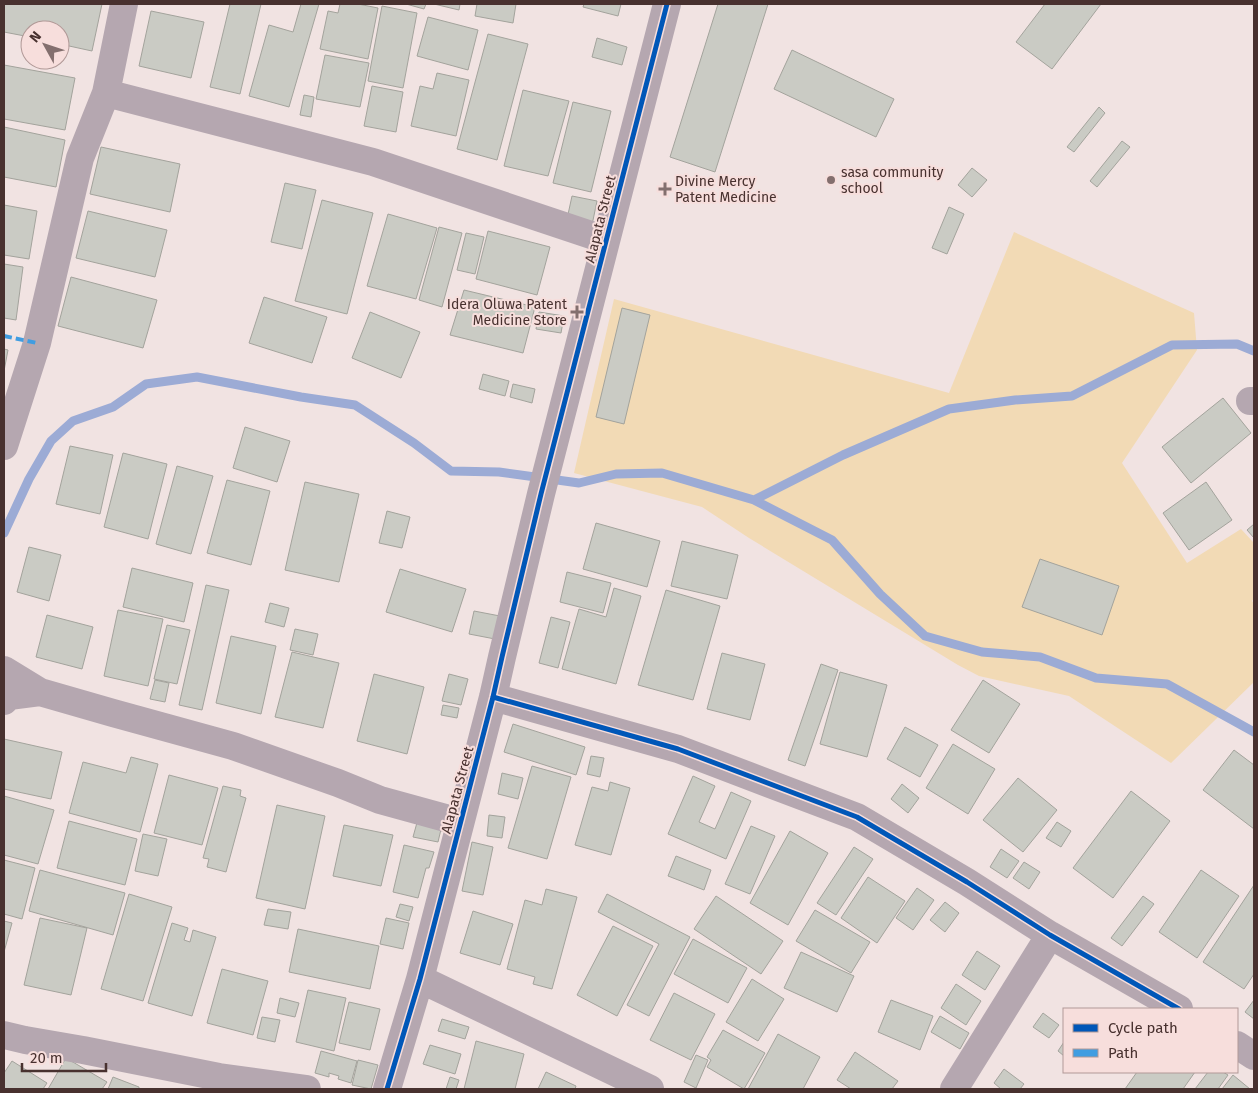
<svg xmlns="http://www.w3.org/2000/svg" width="1258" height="1093" viewBox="0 0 1258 1093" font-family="'Fira Sans',sans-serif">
<rect width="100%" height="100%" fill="#f1e3e2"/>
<path fill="#f2dab5" d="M1014,232L1194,313L1197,350L1122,463L1187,563L1241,529L1254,543V598L1252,601L1254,603V682L1171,763L1069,696L979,676L958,665L749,538L702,507L574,473L614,299L949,393Z"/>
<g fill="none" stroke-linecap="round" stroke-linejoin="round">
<path stroke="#9cabd5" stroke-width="9" d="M754,500L843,455L949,409L1015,400L1072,396L1172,345L1237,344L1254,351
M4,533L29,479L51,441L73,421L113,407L146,384L197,377L301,397L355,405L414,443L451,471L499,472L579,483L616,474L662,473L754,500L832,540L880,594L925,636L982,652L1040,657L1096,678L1167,684L1254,732"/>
</g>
<path fill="#cacbc4" stroke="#a3a39c" d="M4,4H102L92,51L60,44V30H30V37L4,32Z
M230,4H261L240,94L210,87Z
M301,4H319L289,107L249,96L269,25L293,32Z
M340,4H358L378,8L368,59L320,49L328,11L338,13Z
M406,4H426L424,9Z
M434,4H460L459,10Z
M477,4H516L513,23L475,16Z
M584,4H621L618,16L583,7Z
M718,4H768L715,172L670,157Z
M1045,4H1101L1052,69L1016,42Z
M382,6L417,13L403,88L368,81Z
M151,11L204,22L191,78L139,66Z
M428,17L478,30L468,70L417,56Z
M488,34L528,44L497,160L457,149Z
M597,38L627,47L622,65L592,57Z
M792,50L894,99L876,137L774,89Z
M325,55L369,63L360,107L316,99Z
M4,65L75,78L65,130L4,119Z
M437,73L469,80L456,136L411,126L420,86L433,89Z
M372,86L403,92L396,132L364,126Z
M523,90L569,101L548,176L504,166Z
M304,95L314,97L311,117L300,115Z
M573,102L611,111L591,192L553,183Z
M1099,107L1105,113L1074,152L1067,147Z
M4,127L65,140L56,187L4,177Z
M1122,141L1130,147L1097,187L1090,181Z
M101,147L180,164L170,212L90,194Z
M972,168L987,180L972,197L958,185Z
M285,183L316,190L302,249L271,242Z
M572,196L597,201L592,225L567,219Z
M322,200L373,213L347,314L295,301Z
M4,205L37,211L29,259L4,255Z
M949,207L964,214L947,254L932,248Z
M88,211L167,230L155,277L76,258Z
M388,214L437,228L416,299L367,286Z
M439,227L462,233L442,307L419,300Z
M488,231L550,247L537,295L476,279Z
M466,233L484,237L475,274L457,270Z
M4,264L23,267L16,320L4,318Z
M71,277L157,300L143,348L58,326Z
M464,290L535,307L523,353L450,335Z
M264,297L327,317L312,363L249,343Z
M622,308L650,315L624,424L596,417Z
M370,312L420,332L401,378L352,358Z
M539,312L564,316L561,333L536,329Z
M4,349L8,350L4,371Z
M483,374L509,381L505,396L479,389Z
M513,384L535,389L532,403L510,397Z
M1223,398L1251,433L1191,483L1162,447Z
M245,427L290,441L277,482L233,468Z
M70,446L113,455L100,514L56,504Z
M123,453L167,464L148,539L104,527Z
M177,466L213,476L191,554L156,544Z
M227,480L270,491L251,565L207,553Z
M305,482L359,494L339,582L285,570Z
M1206,482L1232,520L1189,550L1163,513Z
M387,511L410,517L402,548L379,543Z
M596,523L660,541L647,587L583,569Z
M1254,524V538L1247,530Z
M682,541L738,555L727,599L671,586Z
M29,547L61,555L49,601L17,592Z
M1040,559L1119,586L1102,635L1022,607Z
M132,568L193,583L184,622L123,607Z
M400,569L466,589L452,632L386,612Z
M567,572L611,583L603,613L560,602Z
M206,585L229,590L202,710L179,705Z
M614,588L641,596L616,684L562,669L579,609L606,617Z
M666,590L720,606L693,700L638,685Z
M270,603L289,608L284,627L265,622Z
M118,610L163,619L148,686L104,676Z
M474,611L500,616L495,639L469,634Z
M47,615L93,627L82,669L36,657Z
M551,617L570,622L558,668L539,663Z
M167,625L190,630L177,684L154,679Z
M295,629L318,634L313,655L290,650Z
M231,636L276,646L261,714L216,703Z
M292,652L339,663L323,728L275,717Z
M722,653L765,664L750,720L707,709Z
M821,664L838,670L805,766L788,760Z
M840,672L887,685L867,757L820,744Z
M374,674L424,687L407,754L357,741Z
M449,674L468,679L461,705L442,701Z
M155,680L169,683L165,702L150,699Z
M983,680L1020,704L989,753L951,730Z
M443,705L459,708L457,718L441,715Z
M513,724L585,747L576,775L504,752Z
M905,727L938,745L920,777L887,759Z
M4,739L62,752L51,799L4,789Z
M953,744L995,769L968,814L926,788Z
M1234,750L1254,765V829L1203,790Z
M591,756L604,758L600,777L587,774Z
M131,757L158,764L140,832L69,813L83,762L126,773Z
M532,766L571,777L547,859L508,848Z
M502,773L523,778L518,799L498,794Z
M169,775L218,788L202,845L154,833Z
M693,776L715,786L699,822L715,829L731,792L751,801L726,859L668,834Z
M1018,778L1057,810L1023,852L983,820Z
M610,782L630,788L611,855L575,845L592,787L608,791Z
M902,784L919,798L908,813L891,799Z
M223,786L241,790L240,796L246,798L226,872L207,867L209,859L203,858Z
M1131,791L1170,821L1113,898L1073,868Z
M4,796L54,810L38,864L4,855Z
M277,805L325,816L305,909L256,898Z
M489,815L505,817L502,838L487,836Z
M418,819L442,825L438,842L413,837Z
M69,821L137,839L125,885L57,868Z
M1057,822L1071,831L1061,847L1046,838Z
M344,825L393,835L381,886L333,876Z
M751,826L775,836L750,894L725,884Z
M790,831L828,853L788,925L750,903Z
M143,834L167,839L158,876L135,871Z
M472,842L493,847L483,895L462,891Z
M404,845L434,852L429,868H426L418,898L393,892Z
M854,847L873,859L836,915L817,903Z
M1001,849L1019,861L1007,878L990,867Z
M676,856L711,870L704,890L668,876Z
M4,860L35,868L22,919L4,914Z
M1024,862L1040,872L1029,889L1013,878Z
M40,870L125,893L113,935L29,911Z
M1201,870L1239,896L1197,958L1159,932Z
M868,877L905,901L877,943L841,918Z
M1254,885V974L1244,989L1203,962Z
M917,888L934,900L913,930L896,918Z
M546,889L577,897L552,989L533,984L535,977L507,969L525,900L542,905Z
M129,894L172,907L143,1001L101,989Z
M607,894L690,937L649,1016L627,1005L659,944L598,912Z
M716,896L783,941L761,974L694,929Z
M1143,896L1154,904L1122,946L1111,938Z
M945,902L959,913L945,932L930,920Z
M400,904L413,907L409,921L396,917Z
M268,909L291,912L288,929L264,925Z
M815,910L870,942L851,973L796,941Z
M473,911L513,924L500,965L460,953Z
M40,918L87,928L71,995L24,985Z
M386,918L409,923L403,949L380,944Z
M4,921L12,923L4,952Z
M172,923L188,928L184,940L190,942L193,930L216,937L192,1016L148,1003Z
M613,926L653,946L617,1016L577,995Z
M298,929L379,946L370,989L289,972Z
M693,939L747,968L728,1003L674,974Z
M977,951L1000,966L985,990L962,975Z
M801,952L854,976L837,1012L784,988Z
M222,969L268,981L253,1035L207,1023Z
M752,979L784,999L758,1041L726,1022Z
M956,984L981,1001L966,1025L941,1008Z
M308,990L346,998L334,1051L296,1042Z
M674,993L715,1014L691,1060L650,1040Z
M280,998L299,1003L295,1017L277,1013Z
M891,1000L933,1016L920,1050L878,1032Z
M1254,1000V1019L1245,1012Z
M349,1002L380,1009L370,1050L339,1043Z
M1043,1013L1059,1025L1049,1038L1033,1027Z
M940,1016L969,1033L960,1049L931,1032Z
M262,1017L280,1020L275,1042L257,1038Z
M442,1019L469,1027L465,1039L438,1031Z
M723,1030L765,1053L744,1089L707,1067L711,1060L707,1057Z
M778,1034L820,1057L803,1089H748Z
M476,1041L524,1054L515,1089H464Z
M1064,1042V1056L1058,1051Z
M430,1045L461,1054L455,1074L423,1064Z
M321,1051L357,1061L351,1083L338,1079L339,1076L329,1073V1077L315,1073Z
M855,1052L898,1081L892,1089H851L837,1080Z
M696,1055L708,1060L696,1088L684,1082Z
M66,1058L107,1082L102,1089H48Z
M358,1060L378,1065L371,1089L352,1085Z
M12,1061L47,1083L43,1089H4V1073Z
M1004,1069L1024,1084L1020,1089H1001L994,1083Z
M546,1072L576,1086L575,1089H538Z
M1137,1072H1195L1183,1089H1125Z
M1208,1072H1223L1228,1075L1218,1089H1195Z
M1233,1075L1250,1089H1222Z
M113,1077L139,1087V1089H108Z
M450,1077L459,1080L456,1089H446Z"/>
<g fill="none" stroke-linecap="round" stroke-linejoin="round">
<path stroke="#b5a7b0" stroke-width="28" d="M106,93L373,162L606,240
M1250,401H1254
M4,446L37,343L80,158L106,93L124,4
M4,670L40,692L113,713L233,746L338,783L380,800L460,822
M493,697L678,749L857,817L967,882L1050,935L1179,1009
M4,701L9,696L40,692
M420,979L650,1089
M4,1035L25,1040L83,1050L219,1077L307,1089
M1237,1045L1254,1056
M387,1089L420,979L493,697L502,657L541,494L667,4
M954,1089L1050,935"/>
<path stroke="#409de1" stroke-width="4" stroke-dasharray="8 4" stroke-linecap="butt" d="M4,336L37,343"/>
<g stroke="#f7dedc" stroke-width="8">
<path id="cycleway" d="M493,697L678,749L857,817L967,882L1050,935L1179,1009
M387,1089L420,979L493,697L502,657L541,494L667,4"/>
</g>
<use href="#cycleway" stroke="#0057b8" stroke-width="5"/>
</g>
<g fill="#836f6e" stroke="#f7dedc" stroke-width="2">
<circle cx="831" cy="180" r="5"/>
<path d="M662.5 181.5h5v5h5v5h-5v5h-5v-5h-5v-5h5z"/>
<path d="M574.5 304.5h5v5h5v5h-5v5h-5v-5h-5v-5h5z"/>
</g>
<g text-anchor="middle" stroke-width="4" stroke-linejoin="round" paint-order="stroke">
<g font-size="14" fill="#48312f" stroke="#f7dedc" text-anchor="start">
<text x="841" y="177">sasa community<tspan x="841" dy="16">school</tspan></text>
<text x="675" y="186">Divine Mercy<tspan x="675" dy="16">Patent Medicine</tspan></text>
<text x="567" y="309" text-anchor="end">Idera Oluwa Patent<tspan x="567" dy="16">Medicine Store</tspan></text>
</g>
<g font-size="14" fill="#48312f" stroke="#f7dedc">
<text transform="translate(600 219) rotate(-76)" y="5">Alapata Street</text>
<text transform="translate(457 790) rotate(-75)" y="5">Alapata Street</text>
</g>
</g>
<rect width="1258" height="1093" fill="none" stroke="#48312f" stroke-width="10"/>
<rect x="1063" y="1008" width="175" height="65" fill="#f7dedc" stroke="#b19997"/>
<rect x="1073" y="1024" width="25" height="8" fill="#0057b8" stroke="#b19997"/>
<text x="1108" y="1033" font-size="15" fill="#48312f">Cycle path</text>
<rect x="1073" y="1049" width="25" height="8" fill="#409de1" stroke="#b19997"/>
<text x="1108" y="1058" font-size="15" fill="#48312f">Path</text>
<g transform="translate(45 45) rotate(310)"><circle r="24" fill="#f7dedc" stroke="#b19997"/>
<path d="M0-4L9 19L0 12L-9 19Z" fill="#836f6e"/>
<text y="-8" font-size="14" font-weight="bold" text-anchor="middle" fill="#48312f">N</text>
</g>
<path d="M22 1063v8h84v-8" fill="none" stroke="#48312f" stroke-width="2.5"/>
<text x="30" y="1063" font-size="15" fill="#48312f" stroke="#f7dedc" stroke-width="4" paint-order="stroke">20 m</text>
</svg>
